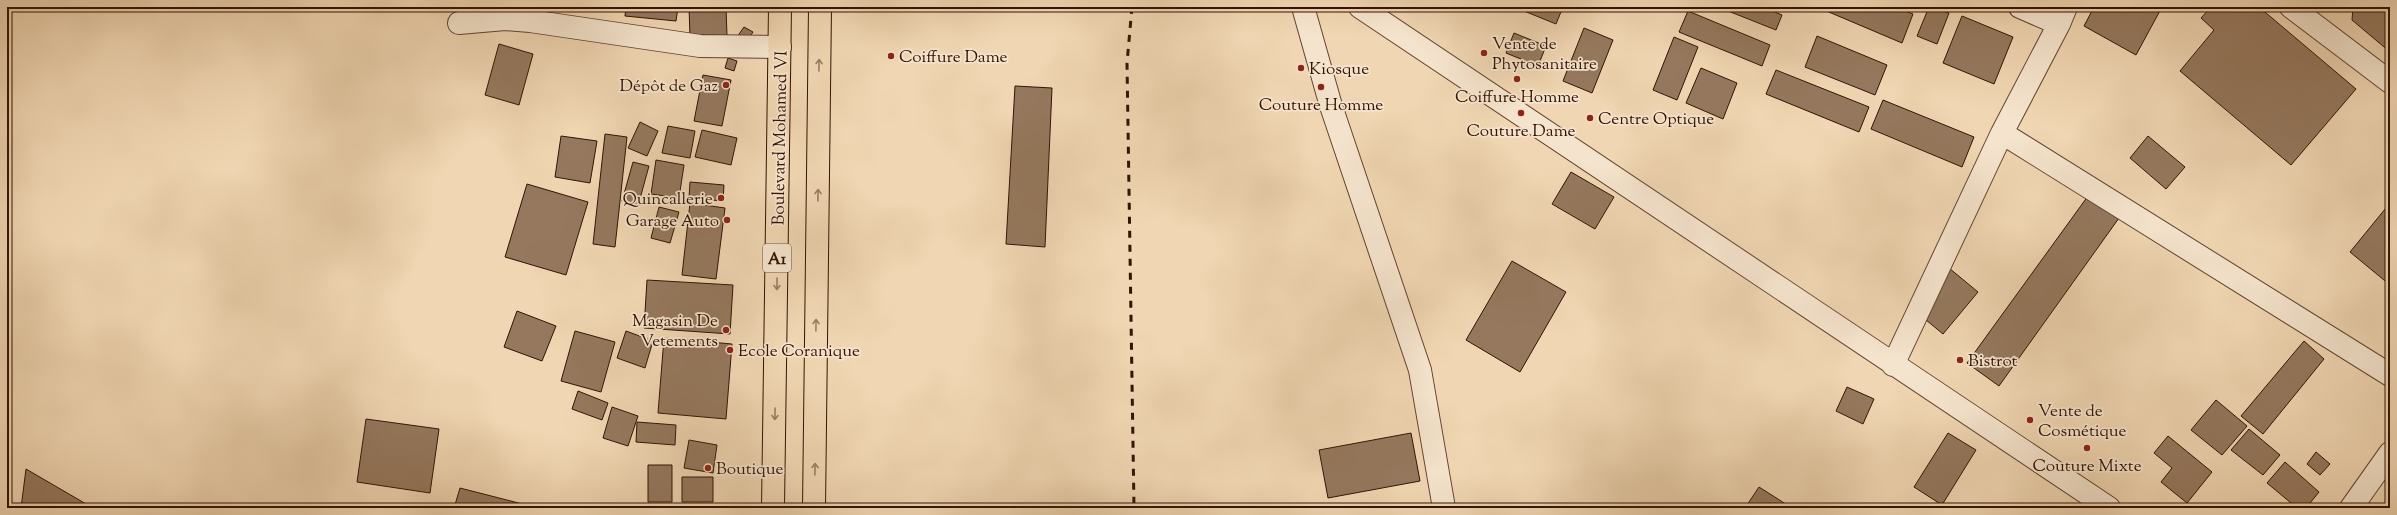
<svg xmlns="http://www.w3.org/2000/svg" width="2397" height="515" viewBox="0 0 2397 515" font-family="'Sorts Mill Goudy',serif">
<rect width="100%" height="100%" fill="#f0d6b2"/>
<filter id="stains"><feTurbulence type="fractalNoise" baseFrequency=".005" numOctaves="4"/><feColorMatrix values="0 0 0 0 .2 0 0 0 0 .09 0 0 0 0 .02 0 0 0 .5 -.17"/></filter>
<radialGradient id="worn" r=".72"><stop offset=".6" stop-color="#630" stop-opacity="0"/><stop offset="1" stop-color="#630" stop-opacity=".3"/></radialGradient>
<path fill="#95785e" stroke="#321302" d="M626,7H678L676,21L625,16Z
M689,7H726L727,36L690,37Z
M1525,7H1563L1556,24L1524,11Z
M1724,7H1763L1782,15L1776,30L1723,9Z
M1817,7H1895L1913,14L1902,43Z
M1929,7L1949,13L1937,44L1917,36Z
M2094,7H2162L2136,55L2084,26Z
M2211,7H2259L2356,89L2291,165L2180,71L2214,30L2201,18Z
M2353,7H2390V52L2352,20Z
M1688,11L1770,45L1762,66L1679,32Z
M1962,16L2013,37L1994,84L1943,63Z
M744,27L753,32L746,43L737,37Z
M1584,28L1613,40L1592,93L1563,81Z
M1514,33L1546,46L1538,66L1506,53Z
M1817,36L1887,65L1875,95L1805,67Z
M1674,37L1698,47L1677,100L1653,90Z
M499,44L533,54L519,105L485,95Z
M728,58L737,61L734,71L725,68Z
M1701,68L1737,83L1723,119L1686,103Z
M1776,70L1869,107L1859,132L1766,94Z
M703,75L731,80L722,126L694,121Z
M1015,86L1052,88L1045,247L1006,244Z
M1883,100L1974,137L1962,167L1871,129Z
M640,122L658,131L647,156L628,148Z
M668,126L695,131L690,158L662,153Z
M702,130L737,138L731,165L695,157Z
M605,134L627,137L615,247L593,244Z
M561,136L597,141L590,183L555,177Z
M2148,136L2185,167L2166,189L2130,158Z
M656,160L684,165L679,198L651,194Z
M633,162L649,166L638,206L622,201Z
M1571,172L1614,197L1595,229L1552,204Z
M690,182L724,185L723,201L689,198Z
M527,184L588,202L566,275L505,257Z
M2088,196L2119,218L1999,386L1967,363Z
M690,203L725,208L716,279L682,275Z
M2390,203V285L2350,252Z
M659,207L679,212L670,243L651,238Z
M1512,261L1566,292L1520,372L1466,340Z
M1949,268L1978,292L1943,334L1914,310Z
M647,280L733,285L730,334L644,328Z
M517,311L556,326L542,361L504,347Z
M575,331L615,342L601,392L561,381Z
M626,331L653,341L645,368L617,358Z
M664,338L732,344L726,419L658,413Z
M2304,341L2324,359L2263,434L2241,416Z
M1847,387L1874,399L1863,424L1836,411Z
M578,391L608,403L602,420L572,409Z
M2216,400L2247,426L2222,455L2191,430Z
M612,407L638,416L628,446L603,438Z
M366,419L439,429L430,493L357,482Z
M637,422L676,425L675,445L636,442Z
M2249,429L2280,455L2263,475L2231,450Z
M1411,433L1420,481L1328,498L1319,450Z
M1948,433L1976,450L1942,505L1914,487Z
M2168,436L2212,472L2187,503L2161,482L2172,468L2154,453Z
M689,440L717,445L713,473L684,468Z
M2316,452L2330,464L2320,475L2307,464Z
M2285,462L2319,492L2306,508H2297L2267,483Z
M648,465H672V502H648Z
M26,469L93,508H21Z
M682,477H713V502H682Z
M1759,487L1792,508H1745Z
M460,488L538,508H454Z"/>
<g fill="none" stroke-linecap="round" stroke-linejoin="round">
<g stroke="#62442e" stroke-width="24">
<path id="minor" d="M1303,7L1331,106L1420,370L1444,508
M1360,7L2109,508
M2020,7L2059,24
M2291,7L2390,82
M459,23L505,19L530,21L700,46L780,47
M2002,133L2390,375
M1893,365L2002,133L2059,24L2066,7
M2351,508L2390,453"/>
</g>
<g stroke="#321302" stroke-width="24">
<path id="major" d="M773,508L780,7
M814,508L820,7"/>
</g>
<use href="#minor" stroke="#f5e4cd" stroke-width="22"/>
<use href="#major" stroke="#f0d6b2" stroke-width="22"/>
<path stroke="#321302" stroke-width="3" stroke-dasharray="7 7" stroke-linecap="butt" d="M1132,7L1127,63L1134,508"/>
</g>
<defs><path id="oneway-shaft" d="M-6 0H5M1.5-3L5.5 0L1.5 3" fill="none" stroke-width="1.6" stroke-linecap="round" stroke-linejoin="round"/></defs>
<g stroke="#9a7e63">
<use href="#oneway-shaft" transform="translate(819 65) rotate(-89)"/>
<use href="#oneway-shaft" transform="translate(818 195) rotate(-89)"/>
<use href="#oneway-shaft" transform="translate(777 284) rotate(91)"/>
<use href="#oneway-shaft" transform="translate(816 325) rotate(-89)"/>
<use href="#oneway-shaft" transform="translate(775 414) rotate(91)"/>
<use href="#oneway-shaft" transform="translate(815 469) rotate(-89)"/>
</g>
<g fill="#8f2418" stroke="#f5e4cd" stroke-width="1.5">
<circle cx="1484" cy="53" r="4"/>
<circle cx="891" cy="56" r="4"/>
<circle cx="1301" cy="68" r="4"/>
<circle cx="1517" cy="79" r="4"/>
<circle cx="726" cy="85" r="4"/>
<circle cx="1321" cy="87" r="4"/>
<circle cx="1521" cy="113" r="4"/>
<circle cx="1590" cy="118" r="4"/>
<circle cx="721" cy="198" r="4"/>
<circle cx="727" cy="220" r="4"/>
<circle cx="726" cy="330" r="4"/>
<circle cx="730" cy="350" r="4"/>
<circle cx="1960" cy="360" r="4"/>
<circle cx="2030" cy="420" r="4"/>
<circle cx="2087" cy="448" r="4"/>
<circle cx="708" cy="468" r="4"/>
</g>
<g text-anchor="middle" stroke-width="3.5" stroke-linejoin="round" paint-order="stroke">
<rect fill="#f5e4cd" stroke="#6c523f" stroke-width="1" x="763" y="244" width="28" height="28" rx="3"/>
<g font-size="16" font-weight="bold" fill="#321302">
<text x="777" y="264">A1</text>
</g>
<g font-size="17" fill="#321302" stroke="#f5e4cd" text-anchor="start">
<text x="1492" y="49">Vente de<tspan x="1492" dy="20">Phytosanitaire</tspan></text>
<text x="899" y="62">Coiffure Dame</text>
<text x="1309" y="74">Kiosque</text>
<text x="718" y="91" text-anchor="end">Dépôt de Gaz</text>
<text x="1517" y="102" text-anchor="middle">Coiffure Homme</text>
<text x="1321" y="110" text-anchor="middle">Couture Homme</text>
<text x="1598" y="124">Centre Optique</text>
<text x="1521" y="136" text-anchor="middle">Couture Dame</text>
<text x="713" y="204" text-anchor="end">Quincallerie</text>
<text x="719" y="226" text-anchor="end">Garage Auto</text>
<text x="718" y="326" text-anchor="end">Magasin De<tspan x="718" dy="20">Vetements</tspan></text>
<text x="738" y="356">Ecole Coranique</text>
<text x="1968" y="366">Bistrot</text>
<text x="2038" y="416">Vente de<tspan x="2038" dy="20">Cosmétique</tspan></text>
<text x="2087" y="471" text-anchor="middle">Couture Mixte</text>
<text x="716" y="474">Boutique</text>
</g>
<g font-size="17" fill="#321302" stroke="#f5e4cd">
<text transform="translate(779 138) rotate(-89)" y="6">Boulevard Mohamed VI</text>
</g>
</g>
<rect width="2397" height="515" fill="none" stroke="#f0d6b2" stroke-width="24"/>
<rect x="8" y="8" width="2381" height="499" fill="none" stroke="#321302" stroke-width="2"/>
<rect x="12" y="12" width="2373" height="491" fill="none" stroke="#321302"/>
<rect width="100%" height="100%" filter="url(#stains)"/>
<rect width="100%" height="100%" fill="url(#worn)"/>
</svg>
